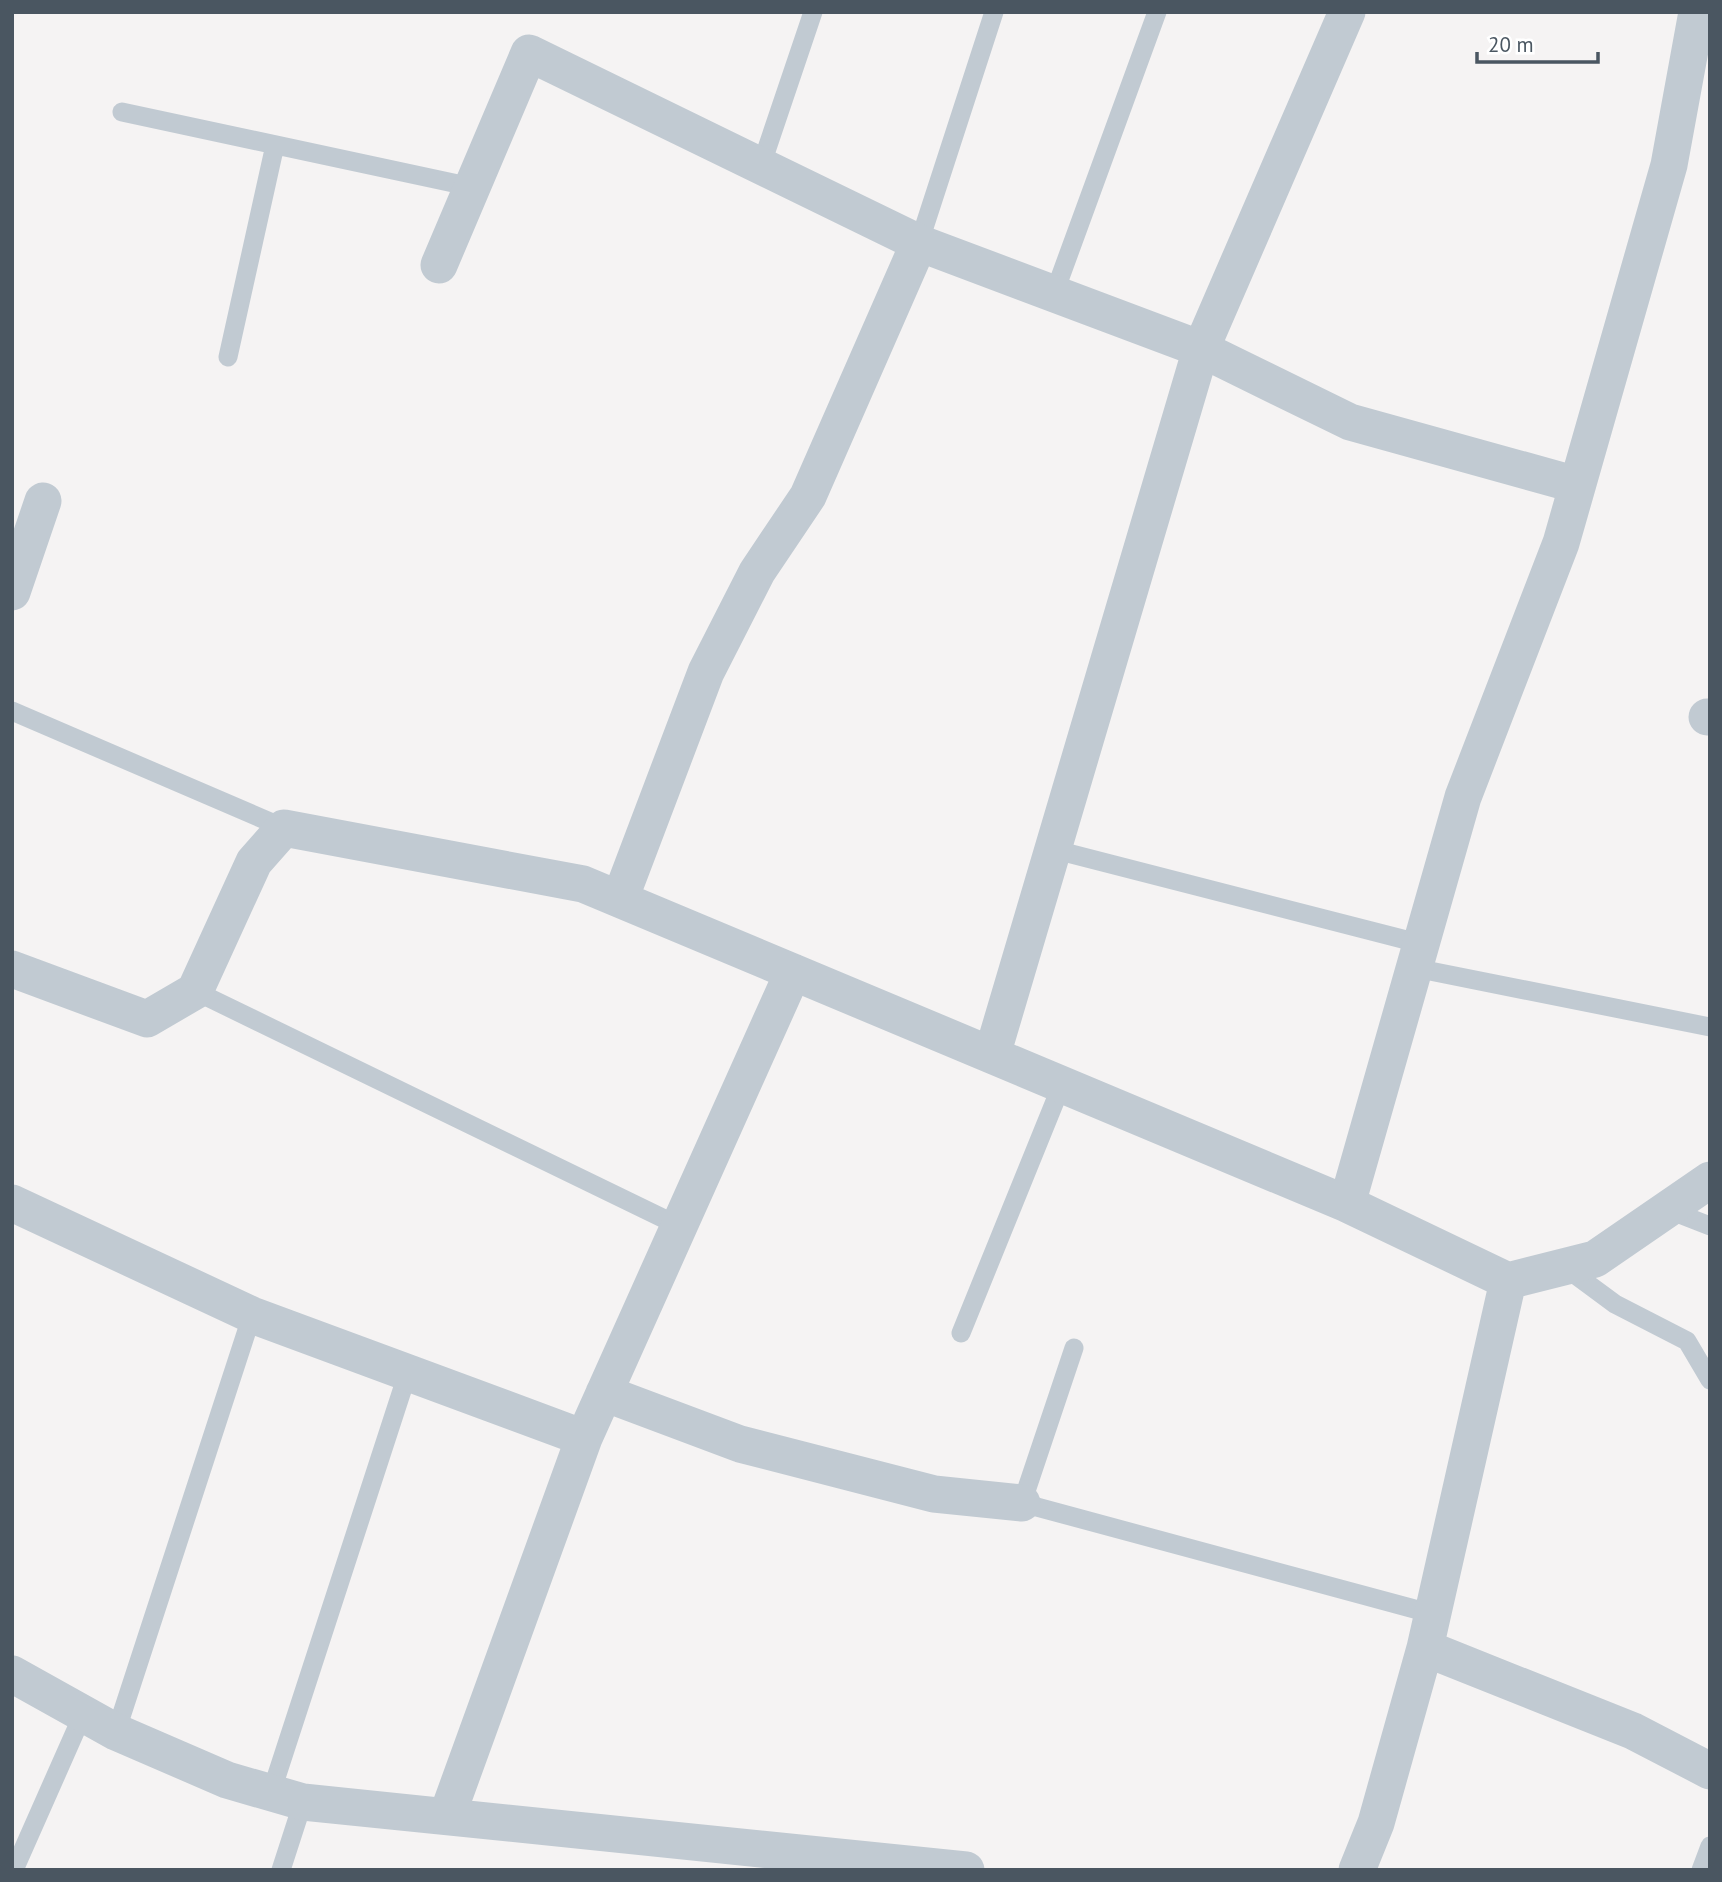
<svg xmlns="http://www.w3.org/2000/svg" width="1722" height="1882" viewBox="0 0 1722 1882" font-family="'PT Sans',sans-serif">
<rect width="100%" height="100%" fill="#f5f3f3"/>
<g fill="none" stroke-linecap="round" stroke-linejoin="round">
<path stroke="#c1cad2" stroke-width="19" d="M122,112L472,187
M761,166L813,12
M919,243L994,12
M1054,294L1157,12
M228,357L275,145
M12,711L284,828
M1052,849L1422,944
M1415,968L1710,1027
M195,991L679,1226
M1669,1210L1710,1226
M1565,1267L1615,1304L1687,1341L1710,1380
M961,1333L1062,1084
M1074,1348L1022,1503L1433,1614
M116,1732L252,1315
M271,1793L408,1372
M14,1870L83,1714
M281,1870L303,1802
M1701,1870L1710,1846"/>
<path stroke="#c1cad2" stroke-width="37" d="M439,265L529,53L919,243L1201,349L1350,422L1577,485
M12,592L43,501
M1707,717H1710
M620,899L706,672L757,572L808,496L919,243
M12,969L147,1019L195,991L254,862L284,828L583,884L1347,1204L1508,1281L1595,1259L1710,1180
M992,1055L1201,349L1347,12
M12,1203L252,1315L584,1438
M1347,1204L1463,797L1561,543L1669,165L1697,12
M604,1393L740,1444L934,1494L1022,1503
M1425,1648L1633,1731L1710,1771
M12,1674L116,1732L227,1780L303,1802L966,1870
M447,1816L584,1438L793,972
M1357,1870L1376,1823L1425,1648L1508,1281"/>
</g>
<rect width="1722" height="1882" fill="none" stroke="#4a5661" stroke-width="28"/>
<path d="M1477 52v10h121v-10" fill="none" stroke="#4a5661" stroke-width="3.5"/>
<text x="1488" y="52" font-size="21" fill="#4a5661" stroke="#ffffff" stroke-width="5" paint-order="stroke">20 m</text>
</svg>
